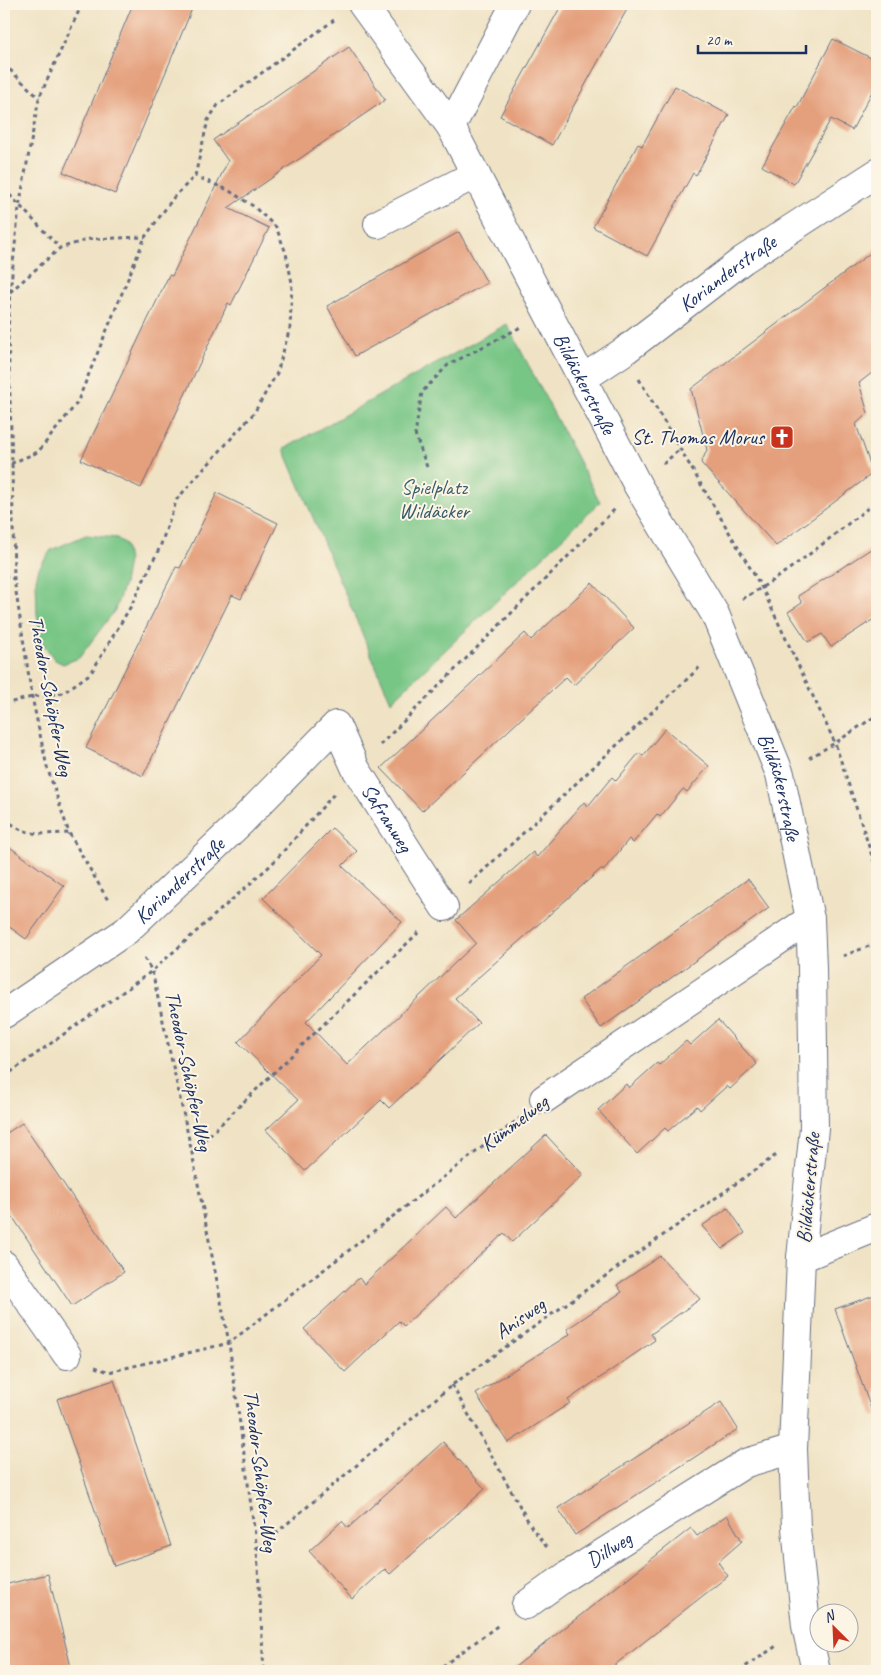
<svg xmlns="http://www.w3.org/2000/svg" width="881" height="1675" viewBox="0 0 881 1675" font-family="Caveat,sans-serif">
<rect width="100%" height="100%" fill="#fcf5e5"/>
<filter id="ink" filterUnits="userSpaceOnUse"><feTurbulence type="fractalNoise" baseFrequency=".02" numOctaves="2"/><feDisplacementMap in="SourceGraphic" scale="10" xChannelSelector="R" yChannelSelector="G"/><feConvolveMatrix kernelMatrix="1 2 1 2 8 2 1 2 1" color-interpolation-filters="sRGB"/></filter>
<filter id="wash" filterUnits="userSpaceOnUse"><feTurbulence type="fractalNoise" baseFrequency=".0096" numOctaves="4" result="noise"/><feDisplacementMap in="SourceGraphic" scale="20" xChannelSelector="R" yChannelSelector="G"/><feGaussianBlur stdDeviation="1.12" result="paint"/><feColorMatrix in="noise" values="0 0 0 0 0 0 0 0 0 0 0 0 0 0 0 0 0 1.4 0 .05"/><feComposite in="paint" operator="in"/></filter>
<g filter="url(#wash)">
<rect width="100%" height="100%" fill="#f0e3c5"/>
<path fill="#78c686" stroke="#4a7a72" d="M507,324L600,502L391,702L284,449Z
M86,535L117,538L125,544L128,561L124,584L115,610L79,658L63,664L55,660L41,641L37,614L36,579L39,568L51,550Z"/>
<g id="blocks">
<path fill="#e49f7b" d="M133,4H194L115,194L63,172Z
M562,4H630L552,145L500,116Z
M833,39L877,61V82L852,130L831,119L794,184L762,166L796,106L797,107Z
M349,47L385,100L228,208L269,228L231,305L228,303L141,488L81,460L169,275L172,276L228,161L213,140Z
M675,86L729,115L696,175L693,173L647,256L593,227L638,144L642,146Z
M459,232L487,283L355,356L327,306Z
M877,248V369L859,383L868,413L856,424L873,473L776,546L701,463L707,450L691,389Z
M217,493L278,523L241,599L232,595L143,776L86,748L176,567L180,568Z
M877,545V617L831,647L822,634L808,642L788,612L802,603L798,596Z
M592,583L634,628L574,685L566,677L422,811L381,768L525,633L531,640Z
M665,729L709,766L687,792L683,789L660,817L657,814L633,843L629,839L603,871L601,869L455,998L479,1023L389,1108L381,1100L305,1171L266,1130L298,1100L238,1042L321,955L263,898L332,828L357,851L342,866L402,922L306,1022L347,1065L476,943L456,920L533,852L537,857L584,802L588,806L612,777L616,781L639,753L643,756Z
M4,843L64,886L26,939L4,923Z
M748,879L769,908L601,1028L581,999Z
M718,1020L757,1064L730,1089L727,1086L700,1110L697,1106L668,1131L665,1128L637,1154L598,1110L626,1084L629,1088L657,1063L659,1065L686,1041L690,1045Z
M22,1123L124,1272L72,1306L4,1204V1135Z
M546,1135L583,1175L512,1242L504,1233L404,1326L399,1321L345,1372L304,1329L359,1278L364,1284L446,1207L456,1218Z
M728,1208L745,1233L722,1249L702,1226Z
M660,1256L700,1299L651,1334L655,1340L568,1400L570,1403L508,1443L476,1394L570,1334L567,1329L622,1292L617,1285Z
M877,1294V1416L874,1417L835,1309Z
M114,1380L171,1546L114,1566L57,1399Z
M721,1402L738,1429L575,1535L558,1508Z
M443,1442L485,1489L390,1574L385,1569L352,1599L309,1551L342,1521L348,1528Z
M727,1515L742,1541L718,1562L728,1576L607,1671H510L691,1528L697,1536Z
M48,1574L72,1671H4V1585Z"/>
</g>
</g>
<g filter="url(#ink)">
<use href="#blocks" fill-opacity="0" stroke="#666e82" stroke-width="1"/>
<g fill="none" stroke-linecap="round" stroke-linejoin="round">
<g stroke="#666e82" stroke-width="30">
<g id="minor">
<path id="s1" d="M362,4L451,127L638,486L715,614L780,774L810,919L812,968L814,1128L801,1258L793,1449L796,1528L806,1626L816,1671"/>
<path d="M451,127L515,4"/>
<path d="M378,224L476,174"/>
<path id="s2" d="M582,379L623,352L743,260L877,173"/>
<path id="s3" d="M4,1014L126,931L242,821L336,725L356,769L444,907"/>
<path d="M544,1099L810,919"/>
<path d="M801,1258L877,1227"/>
<path d="M4,1265L67,1355"/>
<path id="s4" d="M526,1605L568,1575L746,1463L793,1449"/>
</g>
</g>
<path stroke="#666e82" stroke-width="3" stroke-dasharray="4 4" stroke-linecap="butt" d="M82,4L39,98L19,207L10,293L8,334L12,463L14,579L32,697L47,767L69,833L109,902
M4,64L39,98
M4,189L60,248
M10,292L60,248L90,239L145,237L174,197L195,176L208,120L218,105L334,20
M639,379L762,588L835,743L877,871
M4,459L12,463L38,452L77,403L145,237
M663,464L680,449
M427,467L415,434L422,392L448,365L521,327
M4,575L14,579
M742,599C791,572 833,535 877,501
M4,704L32,697L63,693L91,673L131,606L160,547L177,499L254,413L277,373L290,328L292,283L286,253L276,227L253,206L228,190L195,176
M380,745L615,509
M809,758L835,743L877,715
M4,819L21,830L37,834L69,833
M469,884L701,666
M843,956L877,943
M144,958L152,971L192,1153L229,1343L257,1550L264,1671
M4,1077L152,971L272,864L334,794
M192,1152L421,930
M95,1367L109,1372L229,1343L520,1118
M452,1385L532,1528L549,1550
M257,1549L452,1385L779,1153
M436,1671L500,1624
M739,1671L778,1645"/>
<use href="#minor" stroke="#fff" stroke-width="28"/>
</g>
</g>
<defs>
<g id="church-square" transform="scale(1.25)"><rect x="-9" y="-9" width="18" height="18" rx="4" fill="#c8321e" stroke="#fcf5e5"/><path d="M-1.2-6h2.4v3.5h3.3v2.4h-3.3V6h-2.4V-.1h-3.3v-2.4h3.3Z" fill="#fff"/></g>
</defs>
<g fill-rule="evenodd">
<use href="#church-square" x="782" y="437"/>
</g>
<g text-anchor="middle" stroke-width="4" stroke-linejoin="round" paint-order="stroke">
<g font-size="21" fill="#1b2f5e" stroke="#fcf5e5">
<text dy="7" stroke="none"><textPath href="#s2" startOffset="180">Korianderstraße</textPath></text>
<text dy="7" stroke="none"><textPath href="#s1" startOffset="441">Bildäckerstraße</textPath></text>
<text transform="translate(51 696) rotate(79)" y="7">Theodor-Schöpfer-Weg</text>
<text dy="7" stroke="none"><textPath href="#s1" startOffset="891">Bildäckerstraße</textPath></text>
<text dy="7" stroke="none"><textPath href="#s3" startOffset="548">Safranweg</textPath></text>
<text dy="7" stroke="none"><textPath href="#s3" startOffset="221">Korianderstraße</textPath></text>
<text transform="translate(189 1071) rotate(78)" y="7">Theodor-Schöpfer-Weg</text>
<text transform="translate(514 1123) rotate(-37)" y="7">Kümmelweg</text>
<text transform="translate(808 1188) rotate(-85)" y="7">Bildäckerstraße</text>
<text transform="translate(520 1318) rotate(-35)" y="7">Anisweg</text>
<text transform="translate(261 1471) rotate(83)" y="7">Theodor-Schöpfer-Weg</text>
<text dy="7" stroke="none"><textPath href="#s4" startOffset="100">Dillweg</textPath></text>
</g>
<g font-size="21" fill="#1b2f5e" stroke="#fcf5e5" text-anchor="end">
<text x="764" y="444">St. Thomas Morus</text>
</g>
<g font-size="21" fill="#375c6a" stroke="#fcf5e5">
<text x="434" y="494">Spielplatz<tspan x="434" dy="24">Wildäcker</tspan></text>
</g>
</g>
<rect width="881" height="1675" fill="none" stroke="#fcf5e5" stroke-width="20"/>
<g transform="translate(834 1628) rotate(336)"><circle r="24" fill="#fcf5e5" stroke="#a2a6af"/>
<path d="M0-4L9 19L0 12L-9 19Z" fill="#c8321e"/>
<text y="-8" font-size="14" font-weight="bold" text-anchor="middle" fill="#1b2f5e">N</text>
</g>
<path d="M698 45v8h108v-8" fill="none" stroke="#1b2f5e" stroke-width="2.5"/>
<text x="706" y="45" font-size="15" fill="#1b2f5e" stroke="#fcf5e5" stroke-width="4" paint-order="stroke">20 m</text>
</svg>
